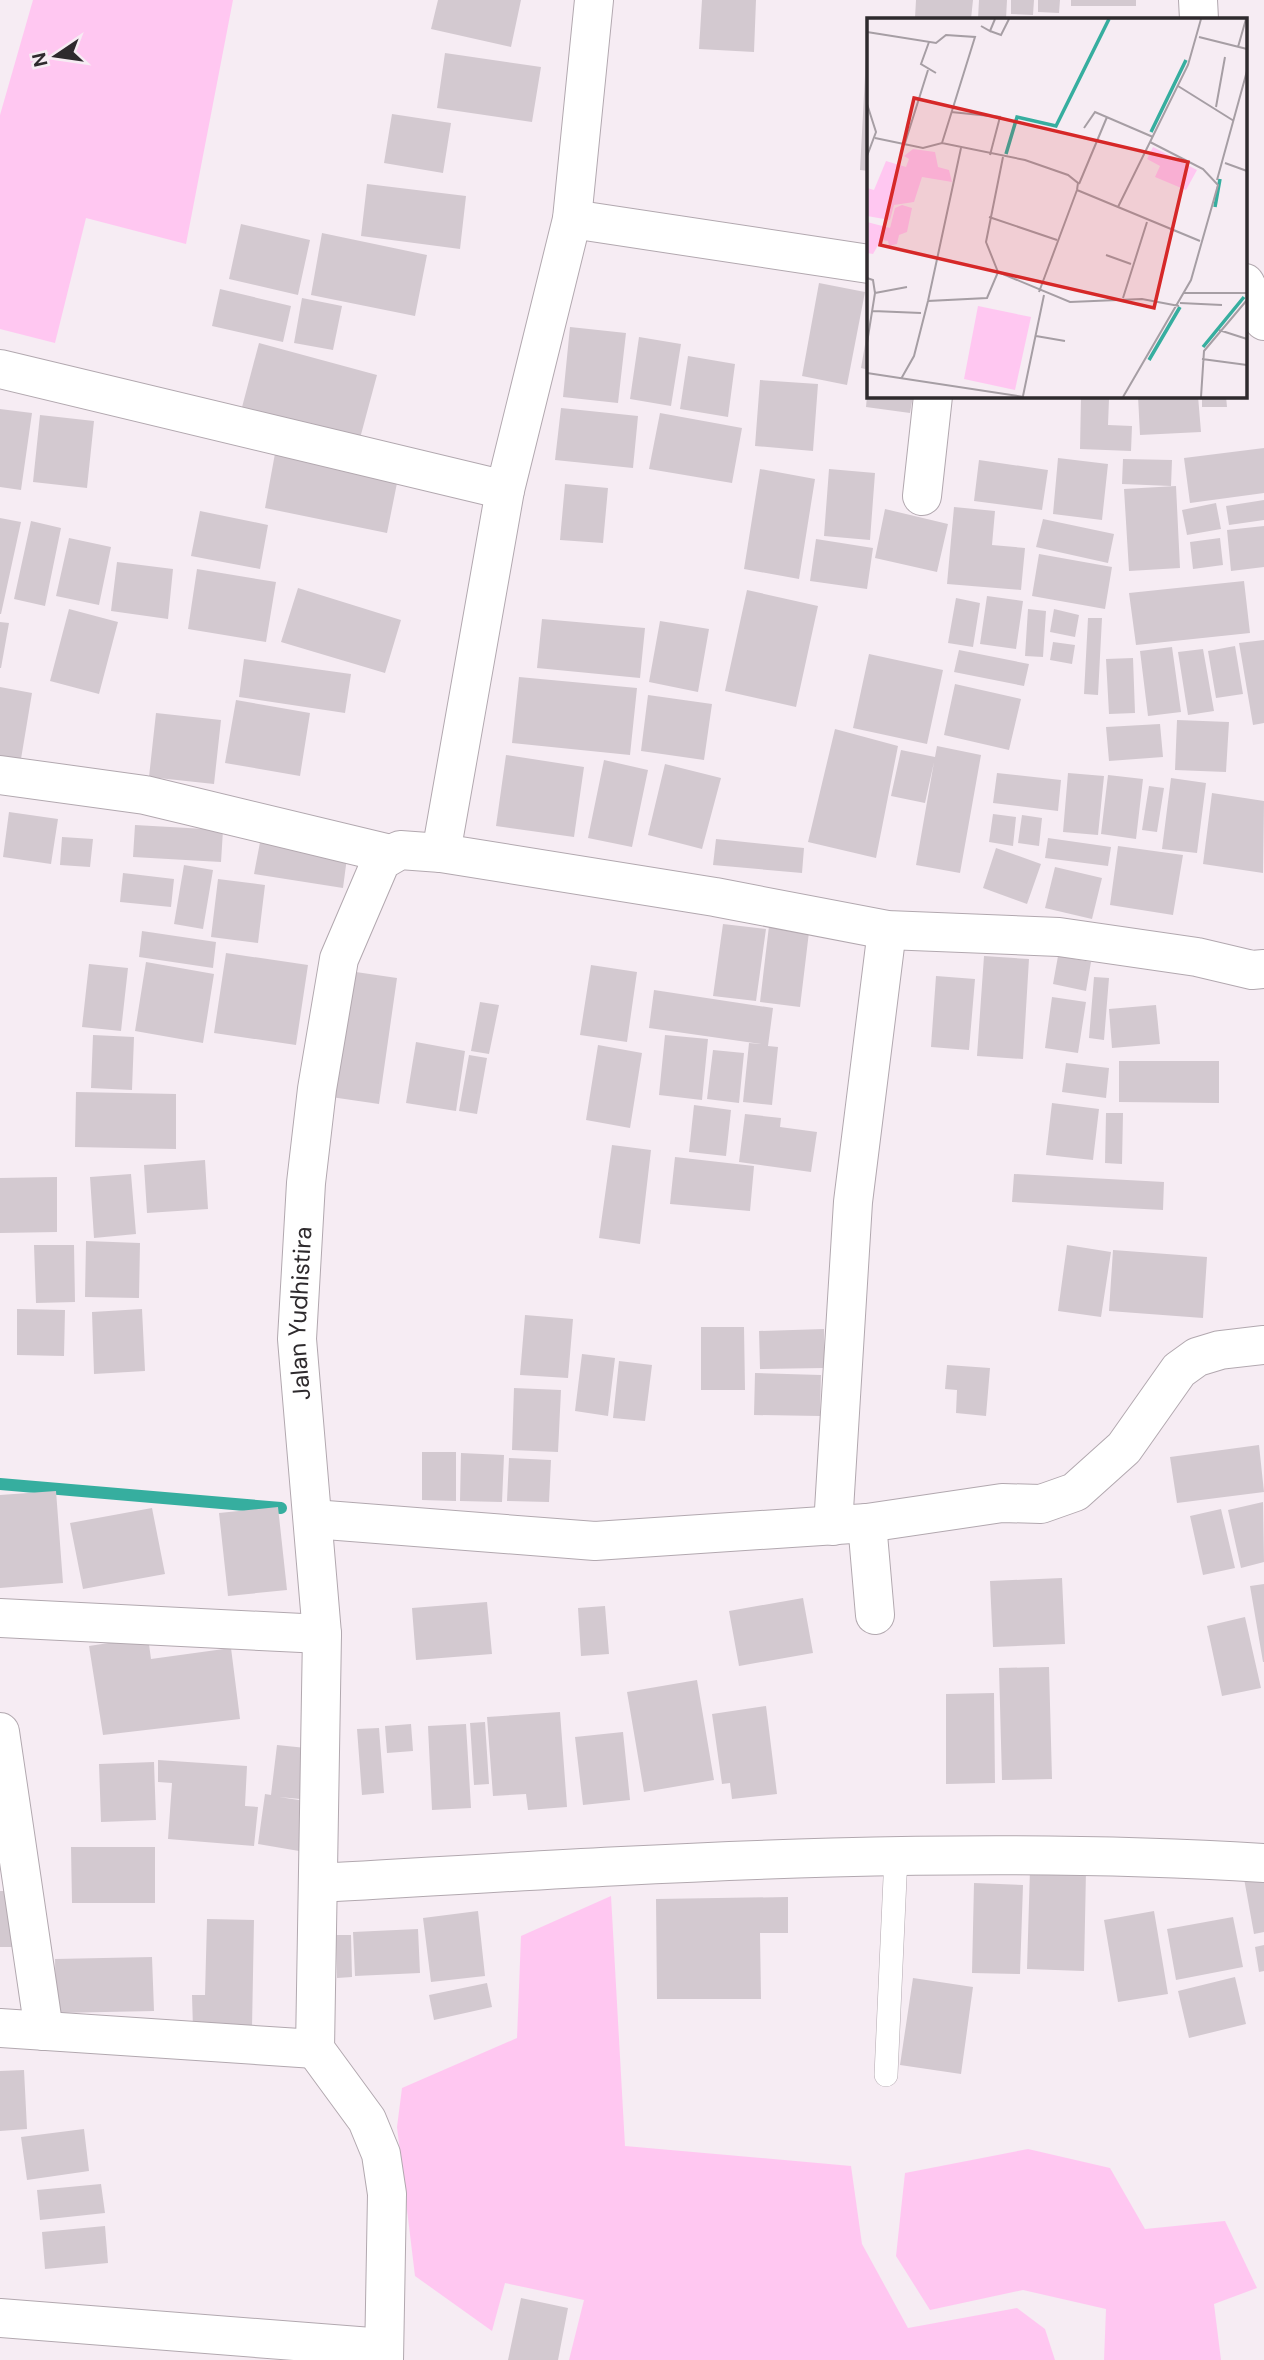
<svg xmlns="http://www.w3.org/2000/svg" width="1264" height="2360" viewBox="0 0 1264 2360" font-family="'DM Sans',sans-serif">
<rect width="100%" height="100%" fill="#f6ecf3"/>
<path fill="#ffc7f1" d="M33,0H233L186,244L86,218L55,343L0,329V115Z
M611,1896L625,2146L851,2166L862,2244L908,2328L1017,2308L1045,2329L1055,2360H569L584,2300L505,2283L492,2331L415,2276L397,2127L402,2088L517,2038L521,1936Z
M1028,2149L1110,2168L1145,2229L1225,2221L1257,2288L1214,2304L1221,2360H1104L1106,2309L1023,2290L930,2310L896,2256L905,2173Z"/>
<g fill="none" stroke-linecap="round" stroke-linejoin="round">
<path stroke="#36ae9f" stroke-width="12" d="M0,1484L281,1508"/>
</g>
<path fill="#d3c9d0" d="M438,0H521L511,47L431,29Z
M702,0H756L754,52L699,49Z
M916,0H973L971,19L915,18Z
M979,0H1007L1006,19H978Z
M1011,0H1034L1033,15L1011,14Z
M1038,0H1060L1059,13L1038,12Z
M1071,0H1136V6H1071Z
M445,53L541,67L532,122L437,108Z
M866,57H869V171L860,170Z
M392,114L451,123L443,173L384,163Z
M367,184L466,196L460,249L361,236Z
M241,224L310,240L298,295L229,279Z
M322,233L427,255L415,316L311,295Z
M819,283L865,292L847,385L802,376Z
M220,289L291,306L283,342L212,326Z
M302,298L342,306L333,350L294,343Z
M570,327L626,333L618,403L563,397Z
M867,333H869V370L861,368Z
M639,337L681,344L671,406L630,399Z
M259,343L377,375L359,442L241,411Z
M688,356L735,364L728,417L680,409Z
M760,380L818,384L813,451L755,446Z
M867,396H913L910,413L866,407Z
M1138,396H1198L1201,432L1140,435Z
M1202,396H1226L1227,407H1202Z
M1081,398L1109,399L1108,425L1132,426L1131,451L1080,449Z
M561,408L638,416L633,468L555,460Z
M0,409L32,413L21,490L0,487Z
M660,413L742,428L732,483L649,469Z
M40,415L94,421L87,488L33,482Z
M276,448L399,473L387,533L265,508Z
M1264,448V493L1190,503L1184,458Z
M1058,458L1108,464L1102,520L1053,514Z
M1123,459L1172,460L1171,486L1122,484Z
M979,460L1048,470L1042,510L974,501Z
M760,469L815,479L799,579L744,569Z
M829,469L875,473L870,540L824,536Z
M565,484L608,488L603,543L560,540Z
M1176,486L1180,568L1129,571L1124,489Z
M1264,500V520L1229,525L1226,506Z
M1216,503L1221,529L1187,535L1182,510Z
M954,507L995,511L992,545L1025,548L1021,590L947,584Z
M885,509L948,524L937,572L875,558Z
M200,511L268,525L260,569L191,556Z
M0,518L21,522L1,614H0Z
M1043,519L1114,534L1108,563L1036,547Z
M31,521L61,528L45,606L14,599Z
M1264,526V567L1231,571L1227,530Z
M69,538L111,547L99,605L56,596Z
M1220,538L1223,565L1193,569L1190,542Z
M816,539L873,548L867,589L810,581Z
M1039,554L1112,567L1105,609L1032,596Z
M117,562L173,569L168,619L111,611Z
M197,569L276,582L266,642L188,629Z
M1244,581L1250,633L1136,645L1129,593Z
M298,588L401,620L385,673L281,642Z
M747,590L818,606L796,707L725,691Z
M987,596L1023,601L1016,649L980,644Z
M956,598L980,603L973,647L948,643Z
M69,609L118,622L99,694L50,681Z
M1028,609L1046,611L1043,657L1025,656Z
M1054,609L1079,615L1075,637L1050,632Z
M1088,618H1102L1098,695L1084,694Z
M542,619L645,628L640,678L537,668Z
M660,621L709,629L698,692L649,682Z
M0,622L9,623L1,668H0Z
M1264,640V723L1253,725L1239,643Z
M1053,642L1075,645L1072,664L1050,660Z
M1235,646L1243,694L1216,698L1208,651Z
M1172,647L1181,712L1148,716L1140,651Z
M1203,649L1214,711L1188,715L1178,652Z
M959,650L1029,664L1024,686L954,672Z
M869,654L943,670L927,744L853,728Z
M1133,658L1135,713L1109,714L1106,659Z
M244,659L351,674L345,713L239,697Z
M519,677L637,688L630,755L512,743Z
M955,684L1021,699L1009,750L944,735Z
M0,687L32,693L20,765L0,762Z
M648,695L712,704L704,760L641,751Z
M236,700L310,713L300,776L225,763Z
M156,713L221,720L214,784L149,777Z
M1177,720L1229,722L1226,772L1175,770Z
M1160,724L1163,757L1109,761L1106,727Z
M835,729L898,746L876,858L808,842Z
M937,746L981,755L960,873L916,865L934,762L925,803L891,796L901,750L935,757Z
M506,755L584,767L574,837L496,826Z
M604,760L648,770L632,847L588,838Z
M665,764L721,778L702,849L648,835Z
M997,773L1061,780L1058,811L993,803Z
M1068,773L1104,776L1098,835L1063,832Z
M1108,775L1143,779L1136,839L1101,834Z
M1171,778L1206,783L1197,853L1162,849Z
M1149,786L1164,788L1157,832L1142,830Z
M1212,793L1264,801L1263,873L1203,864Z
M9,812L58,819L51,864L3,857Z
M993,814L1016,817L1013,846L989,842Z
M1022,815L1042,818L1039,846L1018,843Z
M135,825L223,830L221,862L133,857Z
M62,837L93,839L90,867L60,865Z
M261,837L348,850L343,888L254,874Z
M1048,838L1111,847L1108,866L1045,858Z
M716,839L804,848L802,873L713,865Z
M1118,846L1183,855L1173,915L1110,905Z
M996,848L1041,864L1027,904L983,888Z
M184,865L213,870L203,929L174,924Z
M1055,867L1102,878L1092,919L1045,908Z
M123,873L174,879L171,907L120,902Z
M218,879L265,885L258,943L211,937Z
M723,924L766,929L756,1001L713,996Z
M769,926L809,932L800,1007L760,1002Z
M142,931L216,942L213,968L139,957Z
M226,953L308,965L296,1045L214,1033Z
M984,956L1029,959L1023,1059L977,1056Z
M1058,956L1091,962L1086,991L1053,984Z
M146,962L214,974L203,1043L135,1031Z
M89,964L128,968L121,1031L82,1027Z
M591,965L637,972L627,1042L580,1035Z
M349,971L397,978L379,1104L331,1097Z
M936,976L975,979L969,1050L931,1047Z
M1094,977L1109,978L1104,1040L1089,1038Z
M654,990L773,1008L768,1046L778,1047L772,1105L743,1102L749,1043L761,1044L649,1028Z
M1052,997L1086,1002L1078,1053L1045,1048Z
M480,1002L499,1005L489,1054L471,1051Z
M1156,1005L1160,1044L1112,1048L1109,1009Z
M93,1035L134,1037L132,1090L91,1088Z
M665,1035L708,1039L702,1100L659,1095Z
M416,1042L465,1051L456,1111L406,1103Z
M598,1045L642,1053L630,1128L586,1120Z
M713,1050L744,1053L739,1103L707,1099Z
M469,1055L487,1058L477,1114L459,1111Z
M1119,1061H1219V1103L1119,1102Z
M1066,1063L1109,1068L1106,1098L1062,1092Z
M76,1092L176,1094V1149L75,1147Z
M1052,1103L1099,1109L1093,1160L1046,1155Z
M694,1105L731,1110L726,1156L689,1152Z
M1106,1113H1123L1122,1164L1105,1163Z
M745,1114L781,1118L780,1127L817,1132L811,1172L739,1162Z
M612,1145L651,1150L640,1244L599,1238Z
M675,1157L754,1166L750,1211L670,1204Z
M205,1160L208,1209L147,1213L144,1165Z
M131,1174L136,1234L94,1238L90,1177Z
M1014,1174L1164,1182L1163,1210L1012,1202Z
M57,1177V1232L0,1233V1178Z
M86,1241L140,1243L139,1298L85,1297Z
M34,1245H74L75,1302L36,1303Z
M1067,1245L1111,1252L1101,1317L1058,1311Z
M1113,1250L1207,1257L1203,1318L1109,1311Z
M17,1309L65,1310L64,1356L17,1355Z
M142,1309L145,1371L94,1374L92,1312Z
M525,1315L573,1319L568,1378L520,1375Z
M701,1327H744L745,1390H701Z
M824,1329V1368L760,1369L759,1331Z
M582,1354L615,1358L608,1416L575,1411Z
M619,1361L652,1365L645,1421L613,1418Z
M947,1365L990,1368L986,1416L956,1413L957,1390L945,1389Z
M755,1373L821,1375L820,1416L754,1415Z
M514,1388L561,1390L558,1452L512,1450Z
M1259,1445L1264,1492L1177,1503L1170,1457Z
M422,1452H456V1501L422,1500Z
M461,1453L504,1455L502,1502L460,1501Z
M509,1458L551,1460L549,1502L507,1501Z
M56,1491L63,1583L0,1588V1495Z
M1263,1502L1264,1562L1241,1568L1228,1510Z
M278,1507L287,1590L228,1596L219,1513Z
M152,1508L165,1574L83,1589L70,1523Z
M1221,1509L1235,1568L1203,1575L1190,1516Z
M1062,1578L1065,1644L993,1647L990,1581Z
M1264,1584V1662H1263L1250,1586Z
M803,1598L813,1653L739,1666L729,1611Z
M487,1602L492,1654L416,1660L412,1608Z
M605,1606L609,1654L581,1656L578,1608Z
M1245,1617L1261,1688L1222,1696L1207,1626Z
M148,1637L151,1659L231,1648L240,1719L103,1735L89,1646Z
M1049,1667L1052,1779L1002,1780L999,1668Z
M697,1680L714,1780L644,1792L627,1692Z
M994,1693L995,1783L946,1784V1694Z
M766,1706L777,1794L732,1799L730,1783L722,1784L712,1714Z
M560,1712L567,1807L528,1810L526,1794L493,1796L487,1717Z
M485,1722L489,1784L474,1785L470,1723Z
M411,1724L413,1751L387,1753L385,1726Z
M466,1724L471,1808L432,1810L428,1726Z
M379,1728L384,1793L362,1795L357,1729Z
M623,1732L630,1800L583,1805L575,1737Z
M277,1745L306,1748L300,1799L279,1797L312,1802L305,1852L258,1844L265,1794L271,1795Z
M158,1760L247,1766L245,1806L258,1807L254,1846L168,1839L172,1783L158,1782Z
M154,1762L156,1820L101,1822L99,1764Z
M71,1847H155V1903H72Z
M1030,1869L1086,1870L1084,1971L1027,1969Z
M1264,1869V1932L1254,1934L1243,1873Z
M974,1883L1023,1885L1020,1974L972,1973Z
M0,1891H11L13,1947H0Z
M788,1897V1933H760L761,1999H657L656,1899Z
M478,1911L485,1976L431,1982L423,1918Z
M1154,1911L1168,1994L1118,2002L1104,1920Z
M1233,1917L1243,1967L1176,1980L1167,1929Z
M207,1919L254,1920L252,2028L193,2029L192,1995H205Z
M418,1929L420,1973L355,1976L353,1932Z
M336,1935H351L352,1977L337,1978Z
M1264,1945V1971L1259,1972L1255,1947Z
M152,1957L154,2011L56,2013L55,1959Z
M1235,1977L1246,2024L1189,2038L1178,1991Z
M913,1978L973,1987L961,2074L900,2065Z
M487,1983L492,2007L434,2020L429,1995Z
M24,2070L27,2129L0,2131V2071Z
M84,2129L89,2171L27,2180L21,2137Z
M101,2184L105,2213L40,2220L37,2190Z
M105,2226L108,2263L45,2269L42,2232Z
M521,2298L568,2308L558,2360H508Z"/>
<g fill="none" stroke-linecap="round" stroke-linejoin="round">
<g stroke="#b2a8af" stroke-width="24">
<path id="service" d="M886,2075L896,1856"/>
</g>
<g stroke="#b2a8af" stroke-width="40">
<g id="minor">
<path d="M1198,0L1199,19"/>
<path d="M572,219L869,264"/>
<path d="M1245,283L1264,321"/>
<path d="M0,369L505,490"/>
<path d="M922,496L933,396"/>
<path d="M0,775L145,795L390,854"/>
<path d="M441,853L505,490L572,219L594,0"/>
<path d="M313,1519L595,1541L867,1523L1002,1503L1041,1504L1075,1492L1124,1448L1179,1370L1197,1357L1220,1350L1262,1345"/>
<path d="M867,1523L875,1615"/>
<path d="M833,1526L853,1202L887,930"/>
<path d="M0,1618L322,1634"/>
<path d="M0,1732L44,2031"/>
<path d="M320,1883C634,1865 949,1843 1264,1863"/>
<path d="M0,2028L315,2049"/>
<path d="M0,2318L384,2348"/>
<path id="s1" d="M384,2360L387,2194L381,2154L367,2120L315,2049L322,1634L297,1339L306,1183L317,1089L339,959L381,861L400,850L441,853L715,897L887,930L1059,937L1197,957L1252,970L1264,969"/>
</g>
</g>
<use href="#service" stroke="#fff" stroke-width="23"/>
<use href="#minor" stroke="#fff" stroke-width="38"/>
</g>
<g text-anchor="middle" stroke-width="5" stroke-linejoin="round" paint-order="stroke">
<g font-size="24" fill="#2e2a2d" stroke="#f6ecf3">
<text dy="8" stroke="none"><textPath href="#s1" startOffset="1068">Jalan Yudhistira</textPath></text>
</g>
</g>
<g transform="translate(867 18)">
<rect width="380" height="380" fill="#f6ecf3"/>
<path d="M286,129L330,152L319,172L288,159L293,148L280,141ZM46,131L68,134L71,149L82,152L85,164L55,159L47,184L27,187L23,202L0,198V170L7,172L19,143L39,149L42,141L37,138ZM35,187L45,190L40,214L32,217L30,226L22,228L21,223L14,222L6,236L0,235V204L23,210L28,190ZM111,288L164,299L148,372L97,361Z" fill="#ffc7f1"/>
<path fill="none" stroke="#36ae9f" stroke-width="3.5" d="M284,114L319,42M139,136L150,99L189,108L242,1M348,189L353,161M336,329L377,279M282,342L313,289"/>
<path fill="none" stroke="#a69ea4" stroke-width="2" d="M114,8L123,13L128,1M123,13L134,17L142,1M0,14L69,25L79,17L108,19L75,125M332,19L380,31M62,24L54,46L69,55M371,29L379,1M311,68L367,103M0,86L9,114L0,138M349,89L358,39M84,94L133,99L123,137M217,110L228,94L286,119M8,120L56,130L75,125L158,142L201,157L211,165L210,172M38,125L61,52M358,145L380,153M350,162L380,53M212,166L240,99M210,172L333,223M251,189L321,47L334,1M122,199L190,222M239,237L264,246M131,254L119,224L136,139M0,260L6,262L8,275L0,325M172,274L210,172M8,275L40,269M317,275H380M256,280L280,204M61,283L94,130M313,285L355,287M6,293L54,295M352,312L380,321M169,318L198,323M335,341L380,347M0,355L157,379M34,361L47,338L61,283L120,280L131,254L203,284L275,281L312,288M156,378L177,277M256,379L324,262L351,167L336,151L283,124M334,379L337,333L380,282"/>
<path fill="#d62828" fill-opacity="0.15" stroke="#d62828" stroke-width="3.5" d="M47,80L321,144L287,290L13,227Z"/>
<rect width="380" height="380" fill="none" stroke="#2e2a2d" stroke-width="3.5"/>
</g>
<g transform="translate(56 56) rotate(257)" stroke="#f6ecf3" stroke-width="5" paint-order="stroke">
<path d="M0-5L12 26L0 18L-12 26Z" fill="#2e2a2d"/>
<text y="-10" font-size="19" font-weight="bold" text-anchor="middle" fill="#2e2a2d">N</text>
</g>
</svg>
